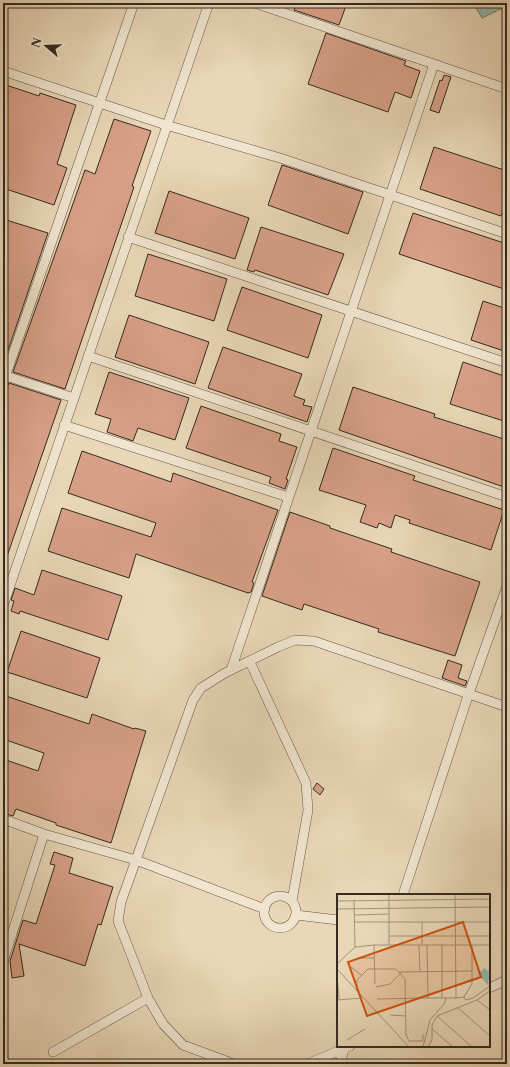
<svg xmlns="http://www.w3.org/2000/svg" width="510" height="1067" viewBox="0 0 510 1067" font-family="'Libre Caslon Text',serif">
<rect width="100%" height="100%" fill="#e9d7b7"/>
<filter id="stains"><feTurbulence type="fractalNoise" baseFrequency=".005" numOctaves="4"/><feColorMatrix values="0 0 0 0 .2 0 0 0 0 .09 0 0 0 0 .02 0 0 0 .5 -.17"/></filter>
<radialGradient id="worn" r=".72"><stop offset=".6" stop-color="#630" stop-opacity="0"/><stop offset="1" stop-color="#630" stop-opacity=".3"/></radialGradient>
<path fill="#97b9b1" stroke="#6f8077" d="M473,3H507V6L482,18Z"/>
<path fill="#d8a087" stroke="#342a20" d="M297,3H347L339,25L294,10Z
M326,33L406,61L404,65L420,71L411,98L395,92L388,112L308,84Z
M444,75L451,77L439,113L430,110L440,80L442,81Z
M3,84L39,96L40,93L76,105L57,164L67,168L54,205L3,188L8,174L3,173Z
M114,119L151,131L132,186L134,187L65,389L13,372L85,170L95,174Z
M434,147L507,171V198L501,216L420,189Z
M282,165L363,192L348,234L268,205Z
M169,191L249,218L235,259L155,233Z
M413,213L507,244V290L399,254Z
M3,219L48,233L3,365Z
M261,227L344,254L328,295L255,270L254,272L247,270Z
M148,254L227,279L214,321L135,296Z
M242,287L322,315L308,358L227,330Z
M483,301L507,309V352L471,340Z
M129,315L209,342L195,384L115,357Z
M223,347L302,374L294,396L305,400L303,405L312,407L307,422L208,388Z
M463,362L507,377V422L450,404Z
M109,372L189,398L175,440L138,428L133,441L107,432L111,419L95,414Z
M9,383L61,400L4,565L3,405L7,395L3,394V389L7,387Z
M353,387L435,414L434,417L507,440V479L504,487L339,430Z
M201,406L281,434L279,441L297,447L286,479L288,480L285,489L269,483L271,477L186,448Z
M333,448L415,476L413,480L504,510L491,550L409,523L410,520L395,515L391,528L379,523L377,528L360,522L366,505L319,490Z
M82,451L171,482L173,473L278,510L252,582L254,583L251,592L248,593L136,554L129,578L48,551L62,508L151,537L156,523L68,493Z
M290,512L330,526V528L392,549L391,552L480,582L455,656L378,632L379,629L304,604L302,610L262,596Z
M42,570L122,596L108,640L20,611L19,614L11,611L14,601L11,600L15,588L34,595Z
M21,631L100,658L87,698L7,672Z
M448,660L462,665L458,678L467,681L465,686L442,678Z
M3,695L89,724L92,714L134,729L135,728L146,731L111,843L56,825V823L16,809L13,816L3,813V759L38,771L44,753L3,739Z
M317,783L324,789L320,795L313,789Z
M54,852L73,858L69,873L113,887L101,925L98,924L85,966L19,944L24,976L12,978L10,961L23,920L36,924L55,865L50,864Z"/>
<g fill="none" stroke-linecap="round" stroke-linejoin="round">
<g stroke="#615546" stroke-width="10">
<path id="minor" d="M255,3L507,89
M3,71L166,125L280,158L507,234
M128,237L507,363
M88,356L507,497
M3,375L74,398
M3,383L134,3
M64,425L288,497
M3,606L209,3
M250,662L306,783L308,810L292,901
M231,670L434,64
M3,819L44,834L136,860L265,909
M403,895L467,699L507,586
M264 912a16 16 0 1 1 32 0a16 16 0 1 1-32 0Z
M296,915L338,920
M3,962L44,834
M489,988L507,980
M53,1052L148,998
M234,1064L183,1045L163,1024L148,998L118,921L121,902L193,700L201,688L225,673L278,647L295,640L314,641L507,707
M307,1064L350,1046
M340,1064L344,1049"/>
</g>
<use href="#minor" stroke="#f1e5d0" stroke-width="9"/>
</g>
<g transform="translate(337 894)">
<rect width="153" height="153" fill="#e9d7b7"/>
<path d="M147,74L151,77L153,76L151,91L141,80Z" fill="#97b9b1"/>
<path fill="none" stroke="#a1927b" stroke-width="1" d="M52,0V50M118,0L119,104L127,103L135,90V51M17,6L18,53M0,7L153,5M0,15L153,13M18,21L52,20M153,24V67M18,28H152M85,28V51M52,42H152M37,51H152M82,51L83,77M90,51L91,104H119M105,51V104M21,64H37M0,70L18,53L37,51L38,90M14,73L24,81M0,75L72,153M62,78L135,77M0,79L2,105M39,93L53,90L64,79M20,97V86L31,75H59L68,85L69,141L72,147H86V140M127,103L129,106L136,104L153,92M40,105L91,104M0,106L25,104M140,106L153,116M120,113L153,142M53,121L68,122M100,122L135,153M95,135L116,153M10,146L28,135M86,153L93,126L107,110L109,104M91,153L95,146V131L100,122L140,106L153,97"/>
<path fill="#cd520f" fill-opacity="0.15" stroke="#cd520f" stroke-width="2" d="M126,28L144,83L30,122L11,68Z"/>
<rect width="153" height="153" fill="none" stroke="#342a20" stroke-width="2"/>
</g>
<rect width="510" height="1067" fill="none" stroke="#e9d7b7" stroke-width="16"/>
<rect x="4" y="4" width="502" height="1059" fill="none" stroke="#342a20" stroke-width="2"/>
<rect x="8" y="8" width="494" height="1051" fill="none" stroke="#342a20"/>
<g transform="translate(46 46) rotate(289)" stroke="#f1e5d0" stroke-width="3" paint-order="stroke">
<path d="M0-3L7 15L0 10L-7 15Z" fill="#342a20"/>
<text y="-6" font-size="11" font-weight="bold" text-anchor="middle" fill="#342a20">N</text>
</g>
<rect width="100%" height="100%" filter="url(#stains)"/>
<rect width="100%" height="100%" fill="url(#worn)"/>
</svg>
